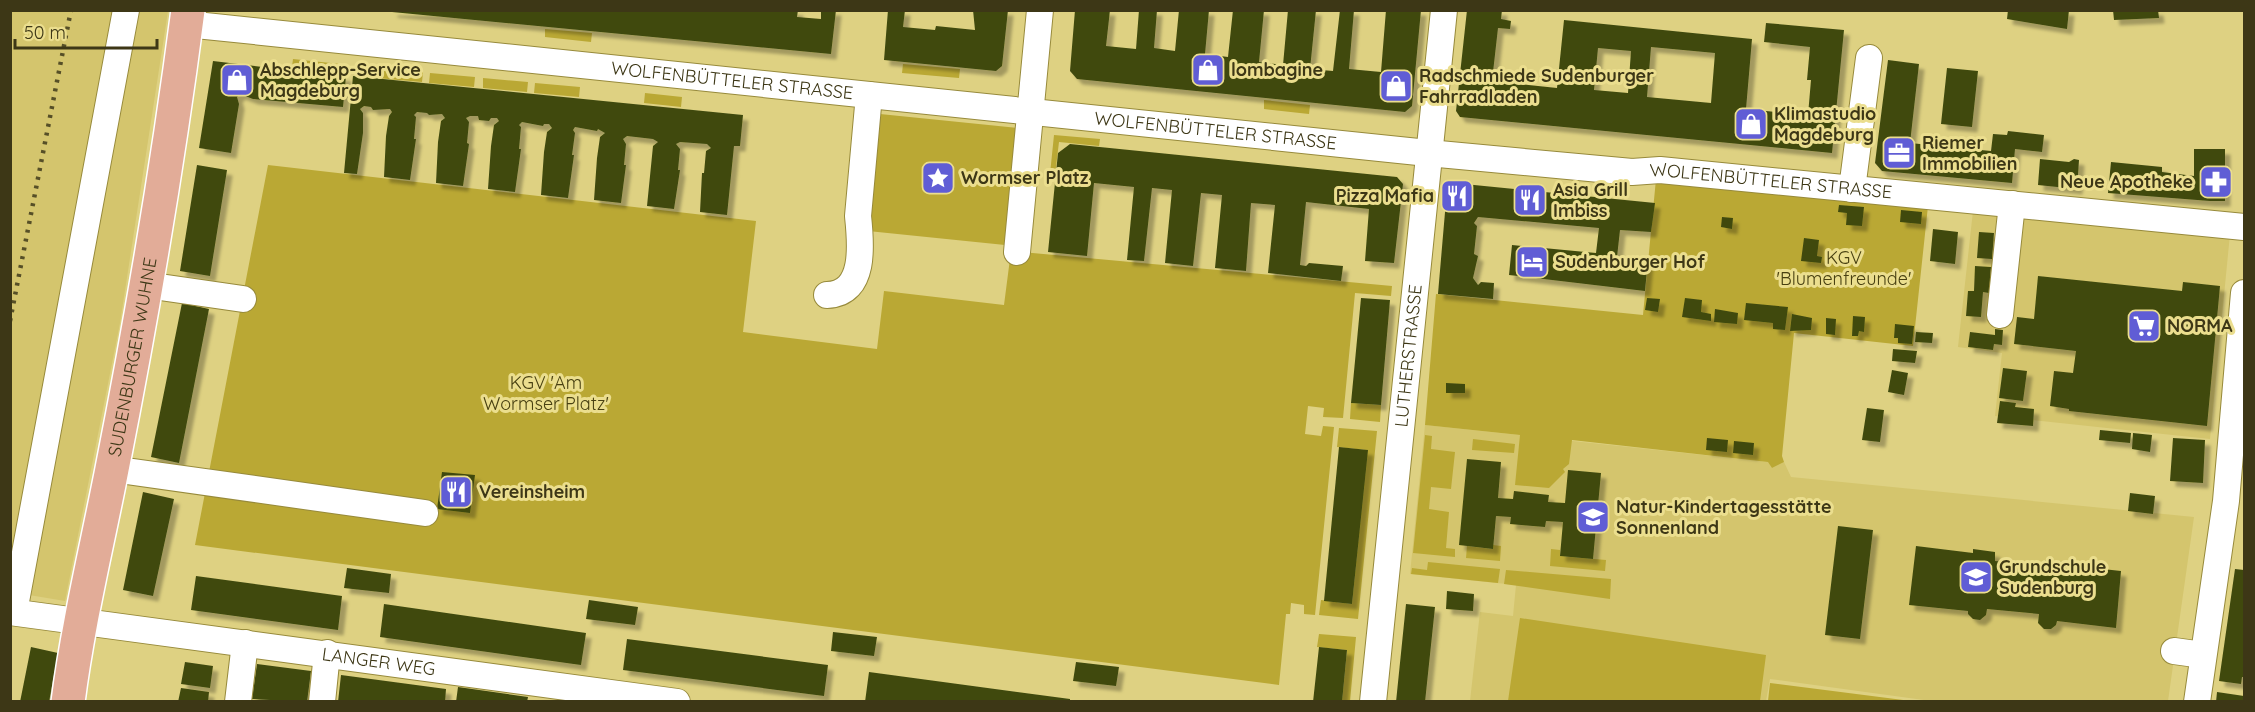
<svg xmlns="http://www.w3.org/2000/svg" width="2255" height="712" viewBox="0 0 2255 712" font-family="Quicksand,sans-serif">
<defs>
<filter id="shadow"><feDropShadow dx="5.5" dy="5.5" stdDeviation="1.5" flood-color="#0004"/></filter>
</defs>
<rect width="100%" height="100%" fill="#ded182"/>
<path fill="#d4c56d" d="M10,11H168L120,323L65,601L11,592Z
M1973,211L2230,234L2210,439L1995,416L2002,353L1958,347Z
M1425,425L1769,462L1772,468L1784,462L1791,477L2194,517L2168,701H1931L1770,679L1766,701H1470L1480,612L1513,616L1516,585L1410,574Z"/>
<path fill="#baa834" d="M545,29L592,33L591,42L545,37Z
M293,59L340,64L339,72L292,67Z
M903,64L960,69L959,78L902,73Z
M378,67L423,72L422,82L377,78Z
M430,73L475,77L474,87L429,83Z
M483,78L528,82L527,92L483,88Z
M535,83L580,87L579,97L534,93Z
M645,93L682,97L681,107L644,103Z
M1264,100L1310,105L1309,114L1264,109Z
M880,114L1019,128L1005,245L868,231Z
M1054,135L1100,139L1099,146L1059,142L1055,175L1050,174Z
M268,165L756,221L743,332L877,349L884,291L1004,305L1011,251L1392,286L1391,296L1355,293L1343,418L1323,417L1324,408L1308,406L1305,434L1321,436L1323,426L1334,427L1315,615L1304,614V605L1291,603L1290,614H1286L1279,685L195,545Z
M1656,179L1928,206L1913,346L1794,333L1782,456L1784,462L1772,468L1768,462L1572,440L1569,464L1563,469L1565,472L1549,488L1515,485L1520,435L1425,425L1436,294L1643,315Z
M1351,403L1381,405L1380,422L1350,419Z
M1339,428L1377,431L1358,619L1319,615L1321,600L1352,604L1367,450L1337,447Z
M1425,435L1432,436L1431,449L1455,452L1451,489L1431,487L1429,509L1449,512L1446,548L1455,549V557L1413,553Z
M1473,439L1515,444L1514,453L1472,450Z
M1493,545L1501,546L1500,561L1466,558L1467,546L1492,549Z
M1551,549L1560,550V556L1606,560L1605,571L1550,566Z
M1428,562L1500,569L1498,583L1411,574L1412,568L1427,570Z
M1506,570L1611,579L1610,599L1504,584Z
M1520,618L1766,655L1760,701H1508Z
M1319,634L1356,637L1350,701H1342L1347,650L1317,647Z
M1770,683L1911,701H1768Z"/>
<path fill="#3f4a10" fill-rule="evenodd" filter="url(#shadow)" d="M392,10H747L766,12V10H798L797,17L821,19V10H836L831,54L392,12Z
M888,10H905L903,27L935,30L936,26L975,30L973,10H1008L1002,66L996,71L884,60Z
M1075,10H1110L1106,46L1136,49L1139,10H1157L1154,48L1175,51L1179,10H1209L1205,54L1228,57L1233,10H1264L1259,62L1283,65L1288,10H1316L1310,69L1333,71L1340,10H1354L1349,69L1381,72L1386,10H1421L1412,106L1405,112L1077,79L1070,71Z
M1467,10H1502L1501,19L1511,21L1510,29L1498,28L1492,81L1557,88L1564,20L1752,39L1746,109L1808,115L1811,80H1807L1810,47L1764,42L1766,23L1844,30L1832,153L1460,117L1456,111ZM1651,47L1715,53L1711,103L1647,97ZM1598,48L1631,51L1628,93L1594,90Z
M2008,10H2069L2067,29L2007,19Z
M2113,10H2158L2159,18L2114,20Z
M1888,60L1919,64L1910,143L1991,151L1993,134L2007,135L2008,131L2044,135L2042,152L2015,149L2012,183L1882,171L1875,163Z
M213,61L312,73L316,70H322L324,74L346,76L343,107L253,99L240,94L237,97L239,104L231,153L199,148Z
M1947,68L1978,71L1972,127L1941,124Z
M353,76L743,115L740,146H734L727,215L700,212L702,173H704L706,151L711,148L707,144L680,142L676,144L680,149L678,170H680L674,209L647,206L653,146L658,142L653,139L627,136L623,139L626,144L624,165H626L621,203L594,200L597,158L600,137L605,133L598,129L597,131L575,127L573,130L575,133L572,155H574L568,198L541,195L544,152L547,132L552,128L549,124H544L543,126L522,122L519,125L521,127L519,149H521L515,192L488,189L491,146L494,125L499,121L497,118H491L489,121L479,120L478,116H470L466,118L469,122L467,143L469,144L463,186L436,183L438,142L441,121L445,118L442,114L429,115L427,113L417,112L414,115L416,117L414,139H416L410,180L384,177L386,136L389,116L392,112L390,109L373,110L371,107L364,106L360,109L363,113V133L357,174L344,173Z
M1070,144L1397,177L1403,184L1394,263L1365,261L1369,209L1306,202L1300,265L1306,266L1309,263L1343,266L1341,281L1268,273L1275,205L1251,203L1246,271L1215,268L1222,195L1201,193L1193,266L1165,263L1172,190L1152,188L1144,261L1127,260L1134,187L1094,183L1087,256L1048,252L1058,153Z
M2194,149H2225V201H2210L2108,193L2111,162L2162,167V172L2194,176Z
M2040,159L2069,162L2074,159L2079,160L2077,189L2038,185Z
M197,165L227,170L210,276L180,271Z
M1454,183L1655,203L1651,232L1620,230L1617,257L1648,260L1645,291L1509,275L1512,245L1596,253L1599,228L1478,217L1474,223L1477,226L1474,254L1478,256L1473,278L1478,285L1481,282L1494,283L1493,299L1438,294L1447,189Z
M1839,205L1864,207L1862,226L1846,225L1847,213L1838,212Z
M1901,210L1922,212L1921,224L1900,222Z
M1722,217L1733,218L1732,229L1721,227Z
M1933,229L1958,232L1955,264L1930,261Z
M1979,232L1994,233L1992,259L1977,258Z
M1804,238L1819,240L1817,256L1822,257L1821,263L1801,261Z
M1975,266L1991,267L1989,293L1983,292L1981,317L1966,316L1968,291H1974Z
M2038,276L2182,291L2183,282L2220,286L2207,426L2069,411V409L2050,406L2054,371L2073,373L2076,351L2014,344L2017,317L2034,319Z
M1361,298L1390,300L1381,405L1351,403Z
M1647,298L1660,299L1658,312L1645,310Z
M1685,298L1702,300L1701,312L1711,314V321L1682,317Z
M182,303L209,309L179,463L151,457Z
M1746,303L1788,307L1785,330L1773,329V323L1744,320Z
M1715,309L1738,313L1737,324L1714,322Z
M1792,314L1812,318L1811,330L1790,331Z
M1853,316L1865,317L1864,332L1859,331L1858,336H1852Z
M1826,318L1836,319L1835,335L1826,334Z
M1895,324L1914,326L1912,344L1898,343V338H1894Z
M1995,329L2003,330L2002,345L1994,344L1993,350L1968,347L1970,332L1995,335Z
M1916,332L1933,333L1932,343L1915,342Z
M1893,349L1917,351L1915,363L1892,361Z
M2003,368L2027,371L2023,401L1999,398Z
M1892,370L1908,373L1904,395L1888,392Z
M1446,383L1465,384V393H1446Z
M2000,401L2016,403L2015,407L2034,409L2033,426L1997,423Z
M1867,408L1884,410L1880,442L1862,440Z
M2100,430L2131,433L2130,443L2099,440Z
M2133,433L2152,435L2150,452L2132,449Z
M1707,438L1728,440L1727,452L1706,450Z
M2173,438L2205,440L2203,483L2170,481Z
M1734,441L1754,443L1753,455L1733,453Z
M1339,447L1368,450L1352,604L1324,601Z
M1467,459L1501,462L1498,498L1513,499L1514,491L1549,495L1548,502L1565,503L1568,470L1601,473L1593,559L1560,556L1563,522L1546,521L1545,527L1510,524L1511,517L1496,516L1493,549L1459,545Z
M442,472L475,475L470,513L437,509Z
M143,492L174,499L153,596L123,590Z
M2130,493L2155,496L2153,514L2128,511Z
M1838,526L1873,530L1860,639L1825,635Z
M1916,546L1973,553V549L1995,552V561L2045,566V560L2065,562L2066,565L2121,571L2116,628L2057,621L2056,625L2051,629H2044L2038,623L2039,614L1987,609L1986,615L1980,620L1973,619L1968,614V611L1909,605Z
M347,568L391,574L389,593L344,588Z
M2235,569L2244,570V677H2242L2241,684L2219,681Z
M196,576L342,596L338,630L191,610Z
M1447,591L1474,594L1473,611L1446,609Z
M589,600L638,607L635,625L586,619Z
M384,604L586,633L581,665L380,637Z
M1406,604L1435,607L1425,702H1396Z
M833,632L877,637L874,656L831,651Z
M627,639L828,665L824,696L623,670Z
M31,647L58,653L49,702H20Z
M1319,647L1347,650L1342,702H1313Z
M185,662L213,666L210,688L181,684Z
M1076,662L1119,667L1116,686L1073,681Z
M257,664L311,671L307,702L252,699Z
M869,672L1070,699V702H865Z
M341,675L446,689L445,702H338Z
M458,687L528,697L527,702H456Z
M181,688L209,692L208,702H178Z
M2217,692L2244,696V702H2216Z"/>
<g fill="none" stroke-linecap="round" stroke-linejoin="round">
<g stroke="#978a3b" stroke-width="28">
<g id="minor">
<path id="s1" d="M186,24L1428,153L1632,172L1660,170L2244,227"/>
<path d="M1852,189L1869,58"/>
<path d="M1017,252L1040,10"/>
<path d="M146,285L243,299"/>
<path d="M827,295C866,294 861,244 858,216L869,95"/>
<path d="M2000,315L2012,204"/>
<path d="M112,469L425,513"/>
<path id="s2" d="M10,612L677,702"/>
<path d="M14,612L126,10"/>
<path d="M2174,651L2203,655"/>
<path d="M238,702L245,643"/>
<path d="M322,702L327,653"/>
<path id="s3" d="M1373,702L1444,10"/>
<path d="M2197,702L2226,501L2244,293"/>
</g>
</g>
<g stroke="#fff" stroke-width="36">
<g id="major">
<path id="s4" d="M68,702C78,623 97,546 112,469C142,317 168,164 188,10"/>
</g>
</g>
<use href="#minor" stroke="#fff" stroke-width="26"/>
<use href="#major" stroke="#e2ac98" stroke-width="33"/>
<path stroke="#564f27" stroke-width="4.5" stroke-dasharray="3 6" stroke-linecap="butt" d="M10,321L71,10"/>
</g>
<defs>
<g id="shop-square" transform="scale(1.725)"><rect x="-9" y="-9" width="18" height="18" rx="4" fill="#605dd5" stroke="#ebde8e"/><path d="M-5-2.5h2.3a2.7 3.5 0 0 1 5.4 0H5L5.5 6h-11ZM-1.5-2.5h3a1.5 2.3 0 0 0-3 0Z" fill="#fff"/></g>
<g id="office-square" transform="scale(1.725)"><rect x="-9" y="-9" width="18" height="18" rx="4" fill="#605dd5" stroke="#ebde8e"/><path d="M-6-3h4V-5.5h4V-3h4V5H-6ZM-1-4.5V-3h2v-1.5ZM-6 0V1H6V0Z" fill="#fff"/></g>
<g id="sight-square" transform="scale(1.725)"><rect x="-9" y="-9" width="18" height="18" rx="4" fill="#605dd5" stroke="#ebde8e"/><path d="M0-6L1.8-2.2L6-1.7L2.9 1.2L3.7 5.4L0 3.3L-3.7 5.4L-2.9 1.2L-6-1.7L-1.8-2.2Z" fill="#fff"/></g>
<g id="pharmacy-square" transform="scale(1.725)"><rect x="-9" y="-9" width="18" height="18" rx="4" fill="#605dd5" stroke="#ebde8e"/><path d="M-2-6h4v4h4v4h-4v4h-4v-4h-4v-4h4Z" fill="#fff"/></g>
<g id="restaurant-square" transform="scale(1.725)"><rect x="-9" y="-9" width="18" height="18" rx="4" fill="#605dd5" stroke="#ebde8e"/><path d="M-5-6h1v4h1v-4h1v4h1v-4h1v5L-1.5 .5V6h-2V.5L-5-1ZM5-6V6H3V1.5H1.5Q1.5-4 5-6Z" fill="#fff"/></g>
<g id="hotel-square" transform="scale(1.725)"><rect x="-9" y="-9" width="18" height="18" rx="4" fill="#605dd5" stroke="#ebde8e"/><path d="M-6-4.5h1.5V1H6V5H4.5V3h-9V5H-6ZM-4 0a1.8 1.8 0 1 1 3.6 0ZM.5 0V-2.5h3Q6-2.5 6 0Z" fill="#fff"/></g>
<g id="supermarket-square" transform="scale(1.725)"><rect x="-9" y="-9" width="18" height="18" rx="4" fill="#605dd5" stroke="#ebde8e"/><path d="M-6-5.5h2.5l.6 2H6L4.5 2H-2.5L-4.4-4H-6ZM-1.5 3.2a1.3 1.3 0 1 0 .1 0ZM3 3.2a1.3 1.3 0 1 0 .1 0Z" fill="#fff"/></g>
<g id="school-square" transform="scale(1.725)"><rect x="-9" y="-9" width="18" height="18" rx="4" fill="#605dd5" stroke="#ebde8e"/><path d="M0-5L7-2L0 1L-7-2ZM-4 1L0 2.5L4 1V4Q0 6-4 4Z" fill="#fff"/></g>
</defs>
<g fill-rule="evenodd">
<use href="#shop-square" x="1208" y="70"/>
<use href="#shop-square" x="237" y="80"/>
<use href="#shop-square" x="1396" y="86"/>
<use href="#shop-square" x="1751" y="124"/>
<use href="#office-square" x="1899" y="153"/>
<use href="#sight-square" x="938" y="178"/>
<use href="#pharmacy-square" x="2216" y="182"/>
<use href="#restaurant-square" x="1457" y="196"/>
<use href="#restaurant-square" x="1530" y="200"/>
<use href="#hotel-square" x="1532" y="262"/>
<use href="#supermarket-square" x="2144" y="326"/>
<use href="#restaurant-square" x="456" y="492"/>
<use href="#school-square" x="1593" y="517"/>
<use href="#school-square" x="1976" y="577"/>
</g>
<g text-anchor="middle" stroke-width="6" stroke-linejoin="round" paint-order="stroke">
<g font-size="18" font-weight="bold" fill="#3d3716" stroke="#ebde8e" text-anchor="start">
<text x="260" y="76">Abschlepp-Service<tspan x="260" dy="21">Magdeburg</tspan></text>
<text x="1231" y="76">lombagine</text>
<text x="1419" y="82">Radschmiede Sudenburger<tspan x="1419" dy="21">Fahrradladen</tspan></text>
<text x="1774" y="120">Klimastudio<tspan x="1774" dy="21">Magdeburg</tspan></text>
<text x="1922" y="149">Riemer<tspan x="1922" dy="21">Immobilien</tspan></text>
<text x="961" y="184">Wormser Platz</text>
<text x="2193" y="188" text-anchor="end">Neue Apotheke</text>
<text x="1553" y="196">Asia Grill<tspan x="1553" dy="21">Imbiss</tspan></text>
<text x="1434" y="202" text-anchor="end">Pizza Mafia</text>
<text x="1555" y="268">Sudenburger Hof</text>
<text x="2167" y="332">NORMA</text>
<text x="479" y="498">Vereinsheim</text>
<text x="1616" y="513">Natur-Kindertagesstätte<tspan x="1616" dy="21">Sonnenland</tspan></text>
<text x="1999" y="573">Grundschule<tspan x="1999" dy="21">Sudenburg</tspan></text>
</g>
<g font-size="18" fill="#3d3716" stroke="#ebde8e">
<text dy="6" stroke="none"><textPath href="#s1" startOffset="549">WOLFENBÜTTELER STRASSE</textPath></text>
<text dy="6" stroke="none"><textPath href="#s1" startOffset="1035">WOLFENBÜTTELER STRASSE</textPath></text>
<text dy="6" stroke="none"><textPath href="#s1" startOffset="1593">WOLFENBÜTTELER STRASSE</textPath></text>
<text dy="6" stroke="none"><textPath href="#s3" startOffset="348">LUTHERSTRASSE</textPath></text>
<text dy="6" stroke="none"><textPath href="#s4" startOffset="351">SUDENBURGER WUHNE</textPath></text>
<text dy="6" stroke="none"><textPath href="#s2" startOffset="372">LANGER WEG</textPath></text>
</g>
<g font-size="18" fill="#484011" stroke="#ebde8e">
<text x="1844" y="264">KGV<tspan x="1844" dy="21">'Blumenfreunde'</tspan></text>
<text x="546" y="389">KGV 'Am<tspan x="546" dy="21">Wormser Platz'</tspan></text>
</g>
</g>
<rect width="2255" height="712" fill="none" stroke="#3d3716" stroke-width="24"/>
<path d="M15 39v9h142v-9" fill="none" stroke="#3d3716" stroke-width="3"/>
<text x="24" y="39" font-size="18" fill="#3d3716" stroke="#ebde8e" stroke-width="4.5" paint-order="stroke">50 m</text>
</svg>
